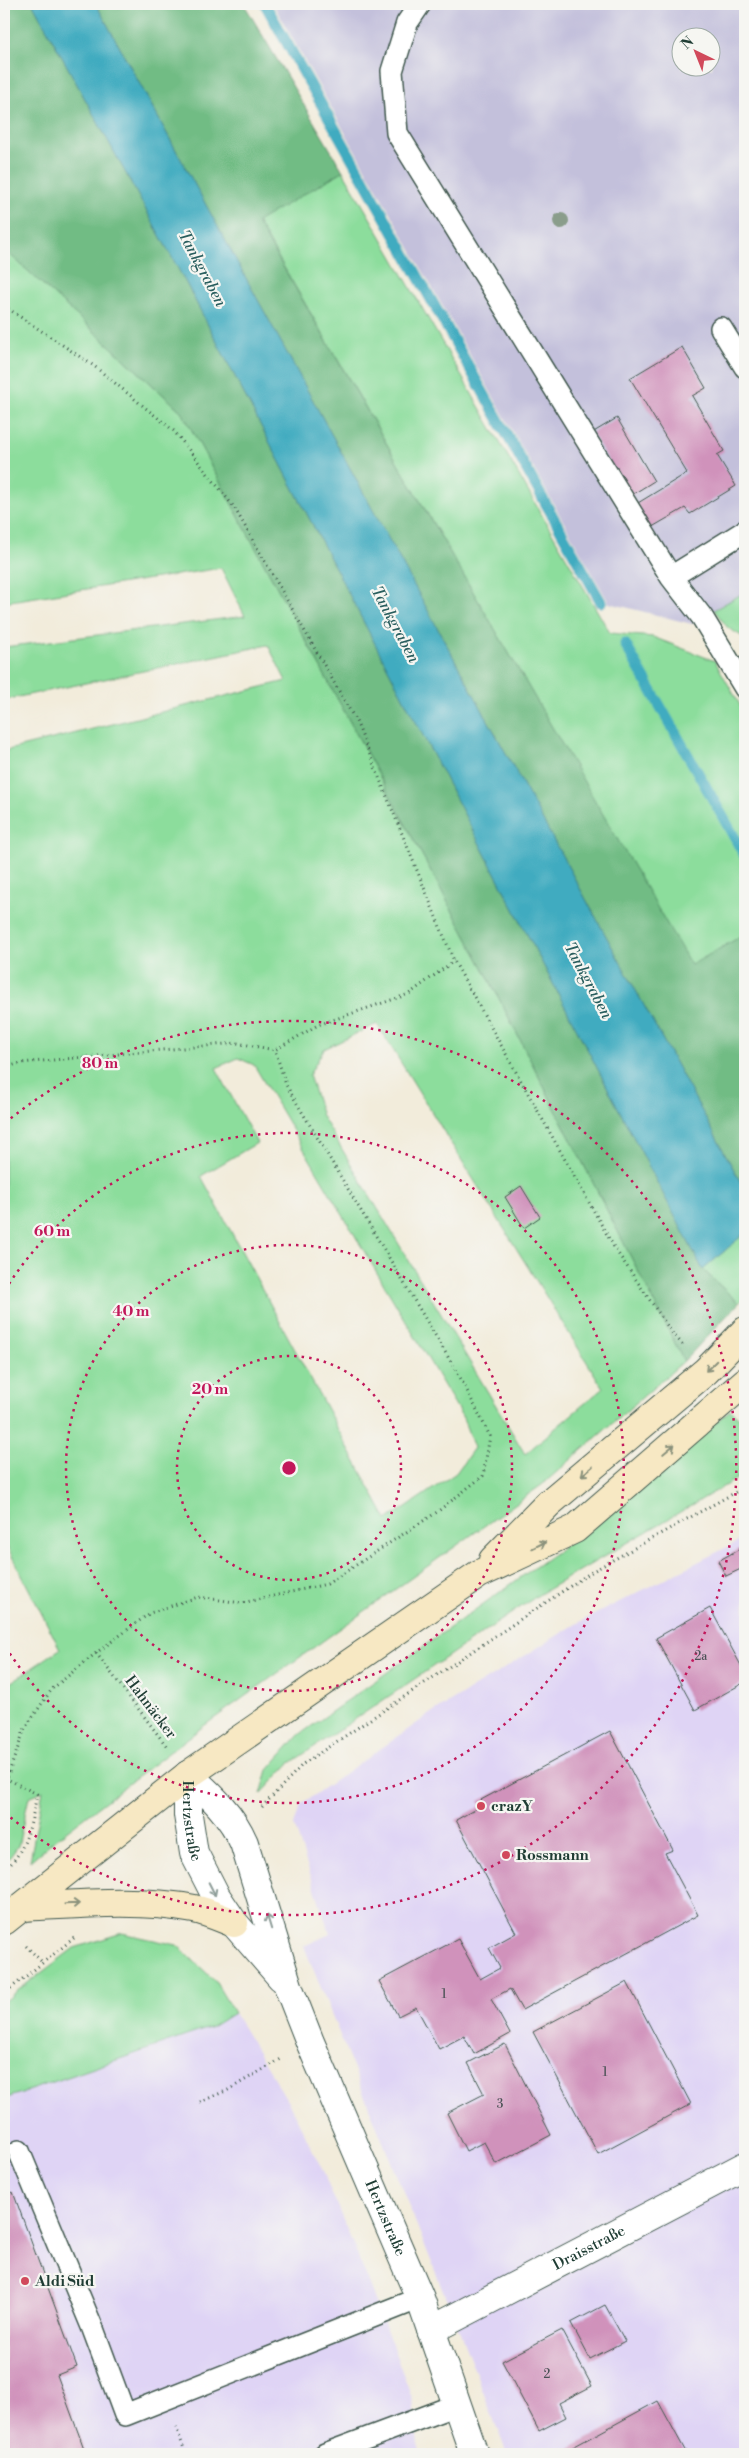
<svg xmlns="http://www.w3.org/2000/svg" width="749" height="2458" viewBox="0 0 749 2458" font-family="'Libre Bodoni',serif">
<rect width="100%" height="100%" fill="#f6f6f2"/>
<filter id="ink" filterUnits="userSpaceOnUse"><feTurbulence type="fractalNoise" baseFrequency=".02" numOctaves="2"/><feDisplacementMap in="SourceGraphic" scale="10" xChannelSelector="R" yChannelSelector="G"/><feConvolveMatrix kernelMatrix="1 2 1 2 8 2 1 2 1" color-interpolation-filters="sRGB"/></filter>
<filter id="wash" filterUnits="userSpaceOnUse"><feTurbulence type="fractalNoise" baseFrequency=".0096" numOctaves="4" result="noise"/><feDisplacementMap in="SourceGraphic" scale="20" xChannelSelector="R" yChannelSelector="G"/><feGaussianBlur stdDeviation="1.12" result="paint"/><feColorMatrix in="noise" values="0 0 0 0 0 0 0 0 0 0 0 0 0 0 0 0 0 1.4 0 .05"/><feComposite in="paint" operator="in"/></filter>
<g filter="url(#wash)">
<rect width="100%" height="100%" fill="#f2ecdb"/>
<path fill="#dfd4f5" d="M745,1538V2454H507L465,2345L304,1946L330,1934L294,1825L301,1804L426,1717L576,1624Z
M234,2013L289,2103L322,2169L365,2274L413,2400L418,2445L421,2454H4V2099L212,2027Z"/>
<path fill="#c3c0db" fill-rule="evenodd" d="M273,4H745V592L692,624L609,603ZM682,38H712V68H682Z"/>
<path fill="#8cdd9c" stroke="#568d68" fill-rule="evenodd" d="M343,171L610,633L653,637L715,661L745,714V934L691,966L257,221Z
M4,249L182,412L485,971L684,1361L543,1484L205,1725L52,1842L30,1861L43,1791L29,1797L18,1846L4,1865V1687L60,1649L4,1541V751L286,681L268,645L4,700V647L245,616L221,568L4,602ZM377,1024L603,1388L525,1454L322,1116L309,1075L324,1049ZM238,1058L254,1065L463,1418L474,1448L456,1473L387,1520L201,1176L257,1143L216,1068Z
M745,592V638L728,628L714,610Z
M745,1233V1297L739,1303L703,1270Z
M730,1410L745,1423V1474L540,1594L289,1764L261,1794L268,1770L299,1735L597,1523Z
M122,1933L177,1945L215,1981L234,2013L212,2027L4,2099V2001L74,1948Z"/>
<path fill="#71bc84" stroke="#487c5c" d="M4,4H33L186,283L703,1270L739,1303L684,1361L485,971L182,412L4,249Z
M96,4H244L343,171L257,222L691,965L745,934V1190Z"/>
<path fill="#40abc0" stroke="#30747a" d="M33,4H96L745,1190V1233L703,1270L186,283Z"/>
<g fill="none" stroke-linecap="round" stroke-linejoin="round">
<path stroke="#40abc0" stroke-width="11" d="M265,4L601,602
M625,644L745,856"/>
</g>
<g id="blocks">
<path fill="#d092bb" d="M682,347L706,388L692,396L724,451L717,455L736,486L690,514L685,508L647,530L633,506L687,473L630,378Z
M617,418L654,481L630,496L592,433Z
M521,1186L540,1217L524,1228L505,1197Z
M745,1546V1572L743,1568L726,1576L718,1561Z
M710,1608L745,1673V1682L695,1710L656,1638Z
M610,1731L673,1850L665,1853L698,1915L522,2010L510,1989L491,1999L510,2034L474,2054L464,2036L439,2049L416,2007L398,2016L379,1981L458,1939L480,1979L500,1968L489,1948L516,1933L456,1820L481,1806L479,1801Z
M627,1982L691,2104L598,2154L533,2032Z
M505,2044L551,2135L496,2164L484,2142L466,2151L447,2113L484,2094L468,2063Z
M13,2192L77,2367L57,2375L86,2454H4V2196Z
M605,2305L625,2341L590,2359L571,2323Z
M562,2330L592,2386L559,2403L566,2417L539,2431L502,2361Z
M658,2401L687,2454H560Z"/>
</g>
</g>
<g filter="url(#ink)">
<use href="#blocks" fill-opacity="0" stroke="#3f574d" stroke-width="1"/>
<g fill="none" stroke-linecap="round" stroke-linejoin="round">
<g stroke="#3f574d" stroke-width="24">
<path id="lane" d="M420,4L407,23L392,71L397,133L671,577L702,617L745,688
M721,328L745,367
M671,577L745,531
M19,2151L93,2329L125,2415L420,2298
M325,2454L456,2405"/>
</g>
<g stroke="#3f574d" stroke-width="30">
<g id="street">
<path id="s1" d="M188,1775C211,1795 232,1815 244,1843L288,1986L310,2042L420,2298L474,2454"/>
<path id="s2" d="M188,1775V1815L194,1853L216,1896L234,1923L281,1977"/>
<path id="s3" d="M431,2330L745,2166"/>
</g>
</g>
<g stroke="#3f574d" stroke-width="30">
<path id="secondary" d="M493,1560L549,1503L706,1371L745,1331
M23,1907C79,1904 139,1898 194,1909C208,1912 221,1918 234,1923
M4,1921L188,1775L479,1574L575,1529L745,1382"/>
</g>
<path stroke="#3f574d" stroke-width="3" stroke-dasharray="1 4" stroke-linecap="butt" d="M4,306L94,366L174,431L234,507L356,721L454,961L615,1249L673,1334L685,1347
M4,1068L21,1063L237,1043L275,1050
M96,1653L168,1748
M4,1786L25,1728L52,1689L96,1653L150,1613L198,1597L242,1603L327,1584L437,1512L483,1476L490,1436L460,1377L286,1085L275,1050L318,1025L409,994L454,961
M262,1807L303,1764L593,1571L745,1487
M4,1871C27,1850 31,1824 37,1794L7,1779
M26,1946L42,1962
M4,1996L11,1988L74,1938
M200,2102L228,2090L281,2059
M176,2427L186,2454"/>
<use href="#lane" stroke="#fff" stroke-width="21"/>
<use href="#street" stroke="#fff" stroke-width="28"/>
<use href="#secondary" stroke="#f7e8c3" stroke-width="28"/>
</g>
<circle fill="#8a9d8b" cx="561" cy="221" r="8"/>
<defs><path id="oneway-shaft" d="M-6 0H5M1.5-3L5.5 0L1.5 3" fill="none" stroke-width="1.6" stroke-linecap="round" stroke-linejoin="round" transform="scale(1.25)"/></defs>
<g stroke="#8b927c">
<use href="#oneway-shaft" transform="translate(711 1366) rotate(135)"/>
<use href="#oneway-shaft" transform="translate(669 1449) rotate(-40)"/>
<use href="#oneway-shaft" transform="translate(587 1471) rotate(140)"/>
<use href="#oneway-shaft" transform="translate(539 1545) rotate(-26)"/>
<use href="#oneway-shaft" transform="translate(72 1904) rotate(-2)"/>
</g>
<g stroke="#8f9e9a">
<use href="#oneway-shaft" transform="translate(212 1889) rotate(63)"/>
<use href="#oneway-shaft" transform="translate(269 1922) rotate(-107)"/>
</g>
</g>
<g fill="none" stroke="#c2185b" stroke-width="2.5" stroke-dasharray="2.5 5">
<circle cx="289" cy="1468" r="112"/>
<circle cx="289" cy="1468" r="223"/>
<path d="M5 1290A335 335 0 1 1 5 1646"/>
<path d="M5 1123A447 447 0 1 1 5 1813"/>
</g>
<g fill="#d1495b" stroke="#f6f6f2" stroke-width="2">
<circle cx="481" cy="1806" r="5"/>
<circle cx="506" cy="1855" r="5"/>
<circle cx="25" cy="2281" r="5"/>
</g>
<g text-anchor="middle" stroke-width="4.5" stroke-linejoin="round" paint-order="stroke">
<g font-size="12" fill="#4b5256">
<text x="701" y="1660">2a</text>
<text x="444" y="1998">1</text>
<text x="605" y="2076">1</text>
<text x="500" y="2108">3</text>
<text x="547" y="2378">2</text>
</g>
<g font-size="15" fill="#1f3d34" stroke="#f6f6f2">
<text transform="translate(151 1707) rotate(53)" y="5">Hahnäcker</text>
<text dy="5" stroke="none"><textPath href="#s2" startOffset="46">Hertzstraße</textPath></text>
<text dy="5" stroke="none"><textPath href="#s1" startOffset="490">Hertzstraße</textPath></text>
<text dy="5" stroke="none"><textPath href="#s3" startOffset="178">Draisstraße</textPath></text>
</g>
<g font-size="15" font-weight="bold" fill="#1f3d34" stroke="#f6f6f2" text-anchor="start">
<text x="491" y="1811">crazY</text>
<text x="516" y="1860">Rossmann</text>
<text x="35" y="2286">Aldi Süd</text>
</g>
<g font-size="16" font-style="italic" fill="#295e5e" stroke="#f6f6f2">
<text transform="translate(203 268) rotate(62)" y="6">Tankgraben</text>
<text transform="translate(396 624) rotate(62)" y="6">Tankgraben</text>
<text transform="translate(589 980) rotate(62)" y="6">Tankgraben</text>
</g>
</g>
<circle cx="289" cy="1468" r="8" fill="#c2185b" stroke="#f6f6f2" stroke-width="2.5"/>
<g font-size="15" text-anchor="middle" font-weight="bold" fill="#c2185b" stroke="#f6f6f2" stroke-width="4.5" stroke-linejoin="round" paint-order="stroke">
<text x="100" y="1068">80 m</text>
<text x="52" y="1236">60 m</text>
<text x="131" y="1316">40 m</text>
<text x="210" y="1394">20 m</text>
</g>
<rect width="749" height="2458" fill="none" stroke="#f6f6f2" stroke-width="20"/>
<g transform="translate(696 52) rotate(317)"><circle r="24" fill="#f6f6f2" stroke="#a0aca6"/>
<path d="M0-4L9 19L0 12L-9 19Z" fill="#d1495b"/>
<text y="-8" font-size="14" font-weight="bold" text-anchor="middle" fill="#1f3d34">N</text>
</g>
</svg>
